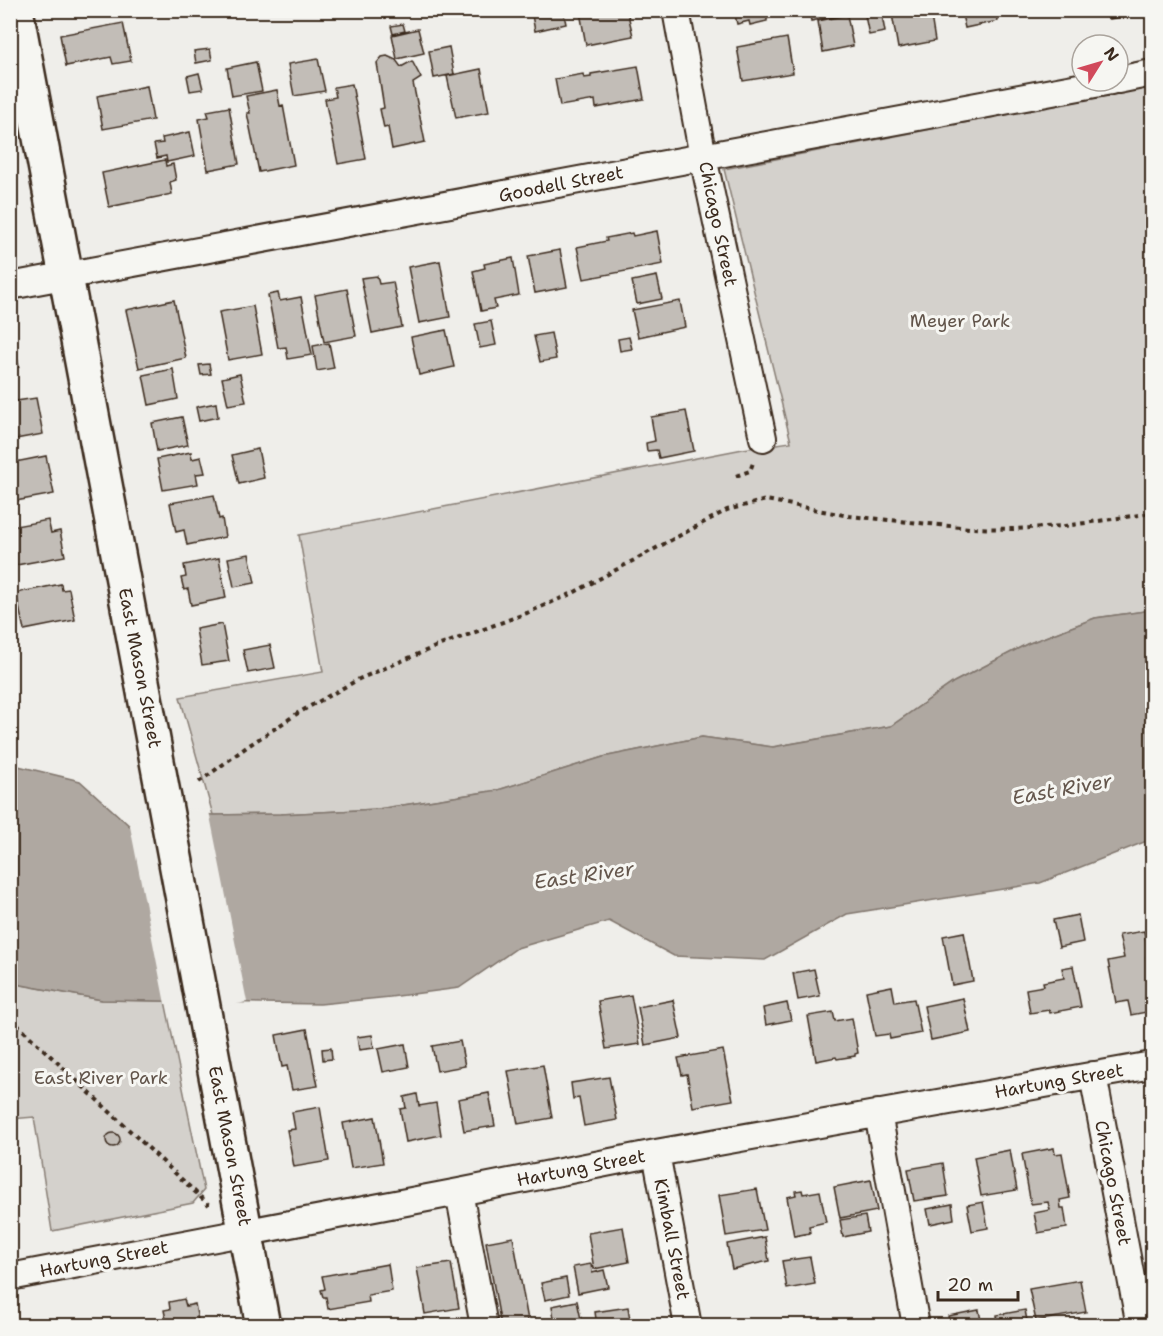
<svg xmlns="http://www.w3.org/2000/svg" width="1163" height="1336" viewBox="0 0 1163 1336" font-family="'Shantell Sans',sans-serif">
<rect width="100%" height="100%" fill="#efeeea"/>
<filter id="ink" filterUnits="userSpaceOnUse"><feTurbulence type="fractalNoise" baseFrequency=".0167" numOctaves="2"/><feDisplacementMap in="SourceGraphic" scale="12" xChannelSelector="R" yChannelSelector="G"/><feConvolveMatrix kernelMatrix="1 2 1 2 8 2 1 2 1" color-interpolation-filters="sRGB"/></filter>
<g filter="url(#ink)">
<path fill="#d4d1cc" stroke="#887e75" stroke-width="1.5" d="M1152,87V610L1095,618L1027,644L954,682L891,726L772,747L702,737L603,757L498,790L378,809L281,814L213,815L180,697L323,672L299,535L743,449L791,442L724,169Z
M10,983L102,1000L165,1001L204,1190L193,1203L52,1231L34,1117L11,1119Z"/>
<path fill="#afa8a1" stroke="#81766d" stroke-width="1.5" d="M1152,610V839L1040,883L847,914L765,960L674,956L609,921L517,948L459,988L390,997L320,1004L102,1000L11,983L10,764L80,781L131,827L167,810L213,815L281,814L378,809L498,790L603,757L702,737L773,747L891,726L954,682L1027,644L1095,618Z"/>
<path fill="#efeeea" d="M177,808L209,811L247,1002L231,1005L165,1004L129,821L132,824L156,812Z"/>
<path fill="#c2bdb7" stroke="#3b2a1e" stroke-width="1.5" d="M531,10H563L566,24L535,31Z
M590,10H627L633,36L586,45L580,12Z
M734,10H781L782,14L767,18V21L750,25L749,21L737,24Z
M809,10H847V14L811,21Z
M869,10H881L885,32L869,35L864,11Z
M909,10H930L935,41L898,48L892,14Z
M961,10H996L998,21L965,28Z
M1108,10H1141L1142,13L1109,19Z
M847,15L853,46L823,52L818,21Z
M123,23L131,61L113,64L111,57L66,66L60,35Z
M403,24L405,31L393,34L391,26Z
M418,29L424,53L397,59L392,35Z
M787,38L793,73L743,81L737,47Z
M449,47L454,74L434,78L429,51Z
M210,49L212,60L196,63L194,51Z
M387,56L396,60L401,67L412,61L421,78L413,83L425,142L392,149L388,127L384,128L380,109L384,108L377,63L382,57Z
M318,59L325,91L294,96L288,64Z
M256,62L262,91L232,96L227,68Z
M638,66L644,99L596,108L595,100L560,106L555,79L583,74L584,78L591,77V74Z
M481,69L489,112L456,118L447,76Z
M199,73L203,89L190,91L187,76Z
M352,84L366,159L338,164L325,99L336,97L334,87Z
M147,86L153,120L103,129L97,96Z
M277,90L280,106L283,105L294,165L259,172L247,113H250L246,96Z
M229,107L239,164L208,170L199,119L209,117L207,111Z
M190,132L195,156L167,162L166,156L157,158L154,144L163,143L162,138Z
M165,160L166,166L173,164L176,180L170,182L172,194L109,207L102,173Z
M657,231L663,264L584,279L577,247L607,241L606,238L632,233L633,236Z
M560,250L567,287L535,293L528,256Z
M513,258L519,295L494,300L496,308L481,311L473,271L485,268L484,264Z
M440,261L450,317L419,323L408,267Z
M377,276L379,284L393,282L402,327L372,333L361,278Z
M657,276L662,299L637,304L632,281Z
M347,289L356,336L324,342L315,295Z
M278,293L280,301L301,297L312,355L288,359L286,347L278,348L268,295Z
M174,300L186,358L139,368L126,310Z
M680,301L685,327L638,337L632,310Z
M253,306L262,354L228,360L219,312Z
M491,321L496,345L480,348L475,324Z
M446,330L454,367L419,375L411,337Z
M551,333L556,359L540,362L534,336Z
M629,337L632,349L620,351L618,339Z
M14,343L19,367L13,369L14,379L10,380V344Z
M329,343L334,368L317,371L313,346Z
M209,364L211,374L201,375L199,365Z
M173,369L178,399L149,405L143,375Z
M240,374L246,402L228,405L222,378Z
M36,398L43,434L10,440V402Z
M216,403L218,417L199,421L196,407Z
M686,411L694,451L659,458L657,450L647,451L646,443L655,441L651,417Z
M182,417L188,445L157,451L152,423Z
M258,449L264,478L239,484L232,455Z
M191,452L192,459L201,457L205,473L196,474L198,484L163,490L157,459Z
M46,456L54,494L10,502V463Z
M214,495L219,519L222,518L225,537L187,545L184,530L176,532L170,503Z
M48,520L51,533L60,531L65,556L11,566L10,527Z
M249,554L255,583L234,587L228,558Z
M219,558L226,598L191,605L188,589L184,590L181,578L186,577L184,565Z
M61,584L62,590L69,589L75,620L24,630L16,593Z
M222,624L229,661L202,665L196,629Z
M270,645L275,668L248,673L243,650Z
M1078,915L1083,942L1059,947L1053,920Z
M1144,931L1149,956L1146,957L1152,995V1011L1131,1015L1128,1001L1116,1003L1108,961L1124,958L1119,935Z
M964,932L973,981L952,985L943,936Z
M1073,966L1081,1007L1050,1013L1049,1010L1030,1013L1026,989L1044,986L1043,982L1064,978L1062,968Z
M814,969L820,996L798,1000L793,973Z
M892,986L895,1002L914,999L921,1033L890,1039L889,1034L875,1036L866,991Z
M631,995L640,1044L606,1049L598,1001Z
M963,998L970,1032L931,1040L924,1006Z
M673,1000L681,1038L645,1045L638,1007Z
M787,1003L791,1020L766,1025L763,1008Z
M833,1012L835,1021L852,1018L858,1053L855,1054V1056L837,1059L836,1057L816,1061L808,1016Z
M307,1029L318,1086L292,1090L287,1066L282,1067L276,1035Z
M372,1035L374,1048L359,1050L357,1037Z
M460,1041L465,1066L437,1071L432,1046Z
M405,1044L409,1067L383,1072L378,1049Z
M331,1048L332,1059L323,1060L322,1049Z
M723,1050L733,1100L693,1107L687,1074L682,1075L678,1058Z
M543,1065L552,1118L518,1124L508,1071Z
M609,1077L617,1120L584,1126L579,1098L573,1099L571,1083Z
M489,1093L495,1126L464,1131L458,1099Z
M417,1094L419,1106L436,1103L441,1135L406,1142L400,1109L406,1108L404,1097Z
M320,1107L329,1161L294,1167L287,1130L295,1129L292,1112Z
M375,1117L383,1163L351,1168L343,1123Z
M106 1140a7 7 0 1 1 14 0a7 7 0 1 1-14 0Z
M1054,1148L1055,1154L1062,1153L1070,1198L1060,1200L1061,1208H1064L1067,1228L1038,1233L1034,1213L1050,1210L1048,1202L1031,1204L1022,1154Z
M1010,1150L1017,1190L981,1196L974,1157Z
M943,1163L948,1196L914,1201L908,1169Z
M871,1180L877,1211L840,1218L834,1187Z
M757,1189L765,1230L726,1236L719,1195Z
M802,1190L803,1194L820,1191L826,1222L809,1226L810,1233L794,1236L787,1197L796,1195L795,1191Z
M983,1202L988,1228L972,1231L967,1205Z
M952,1204L954,1219L930,1224L927,1209Z
M865,1216L868,1232L843,1237L840,1220Z
M623,1227L629,1262L594,1269L588,1233Z
M513,1237L529,1326H501L486,1242Z
M765,1237L769,1261L732,1269L727,1244Z
M810,1257L815,1284L787,1289L782,1261Z
M451,1263L459,1308L425,1314L417,1268Z
M388,1264L392,1291L368,1295L369,1302L328,1309L326,1297H323L321,1290L325,1289L322,1276Z
M591,1264L592,1273L604,1270L608,1287L578,1293L573,1267Z
M566,1278L569,1295L545,1300L541,1283Z
M1080,1280L1086,1312L1036,1321L1029,1289Z
M184,1299L186,1306L195,1304L199,1326H165V1324H167L164,1310L170,1309L169,1302Z
M577,1301L581,1319L555,1324L552,1306Z
M628,1307L631,1326H597L595,1312Z
M979,1310L982,1326H950L948,1316Z
M1025,1310L1028,1326H998L997,1315Z"/>
<g fill="none" stroke-linecap="round" stroke-linejoin="round">
<g stroke="#3b2a1e" stroke-width="30">
<path id="minor" d="M676,10L703,157L763,438
M1118,80L1152,73
M10,286L1111,81
M1093,1075L1140,1326
M878,1113L916,1326
M656,1153L688,1326
M459,1192L484,1326
M10,1277L459,1192L656,1153L1152,1065"/>
</g>
<g stroke="#3b2a1e" stroke-width="38">
<path id="major" d="M16,10L263,1326"/>
</g>
<path stroke="#3b2a1e" stroke-width="4" stroke-dasharray="4.5 4.5" stroke-linecap="butt" d="M736,476L750,471L754,460
M199,782L248,746L271,731L298,713L359,679L435,647L527,613L573,593L727,510L766,500L849,516L970,528L1012,529L1065,526L1152,513
M10,1018L209,1205"/>
<use href="#minor" stroke="#f6f6f2" stroke-width="26"/>
<use href="#major" stroke="#f6f6f2" stroke-width="33"/>
</g>
</g>
<g text-anchor="middle" stroke-width="6" stroke-linejoin="round" paint-order="stroke">
<g font-size="18" fill="#3b2a1e" stroke="#f6f6f2">
<text transform="translate(561 184) rotate(-11)" y="6">Goodell Street</text>
<text transform="translate(718 224) rotate(78)" y="6">Chicago Street</text>
<text transform="translate(140 668) rotate(79)" y="6">East Mason Street</text>
<text transform="translate(1059 1081) rotate(-10)" y="6">Hartung Street</text>
<text transform="translate(230 1146) rotate(79)" y="6">East Mason Street</text>
<text transform="translate(581 1168) rotate(-11)" y="6">Hartung Street</text>
<text transform="translate(1113 1183) rotate(79)" y="6">Chicago Street</text>
<text transform="translate(672 1239) rotate(79)" y="6">Kimball Street</text>
<text transform="translate(104 1259) rotate(-11)" y="6">Hartung Street</text>
</g>
<g font-size="18" fill="#61544a" stroke="#f6f6f2">
<text x="960" y="327">Meyer Park</text>
<text x="101" y="1084">East River Park</text>
</g>
<g font-size="20" font-style="italic" fill="#64564c" stroke="#f6f6f2">
<text transform="translate(1062 789) rotate(-10)" y="7">East River</text>
<text transform="translate(584 875) rotate(-8)" y="7">East River</text>
</g>
</g>
<rect width="1163" height="1336" fill="none" stroke="#f6f6f2" stroke-width="36"/>
<rect x="18" y="18" width="1127" height="1300" fill="none" stroke="#3b2a1e" stroke-width="2" filter="url(#ink)"/>
<g transform="translate(1100 63) rotate(53)"><circle r="28" fill="#f6f6f2" stroke="#aba49d" stroke-width="1.5"/>
<path d="M0-4.5L10 22L0 15L-10 22Z" fill="#d1495b"/>
<text y="-9" font-size="16" font-weight="bold" text-anchor="middle" fill="#3b2a1e">N</text>
</g>
<path d="M938 1291v9h80v-9" fill="none" stroke="#3b2a1e" stroke-width="3"/>
<text x="947" y="1291" font-size="18" fill="#3b2a1e" stroke="#f6f6f2" stroke-width="4.5" paint-order="stroke">20 m</text>
</svg>
